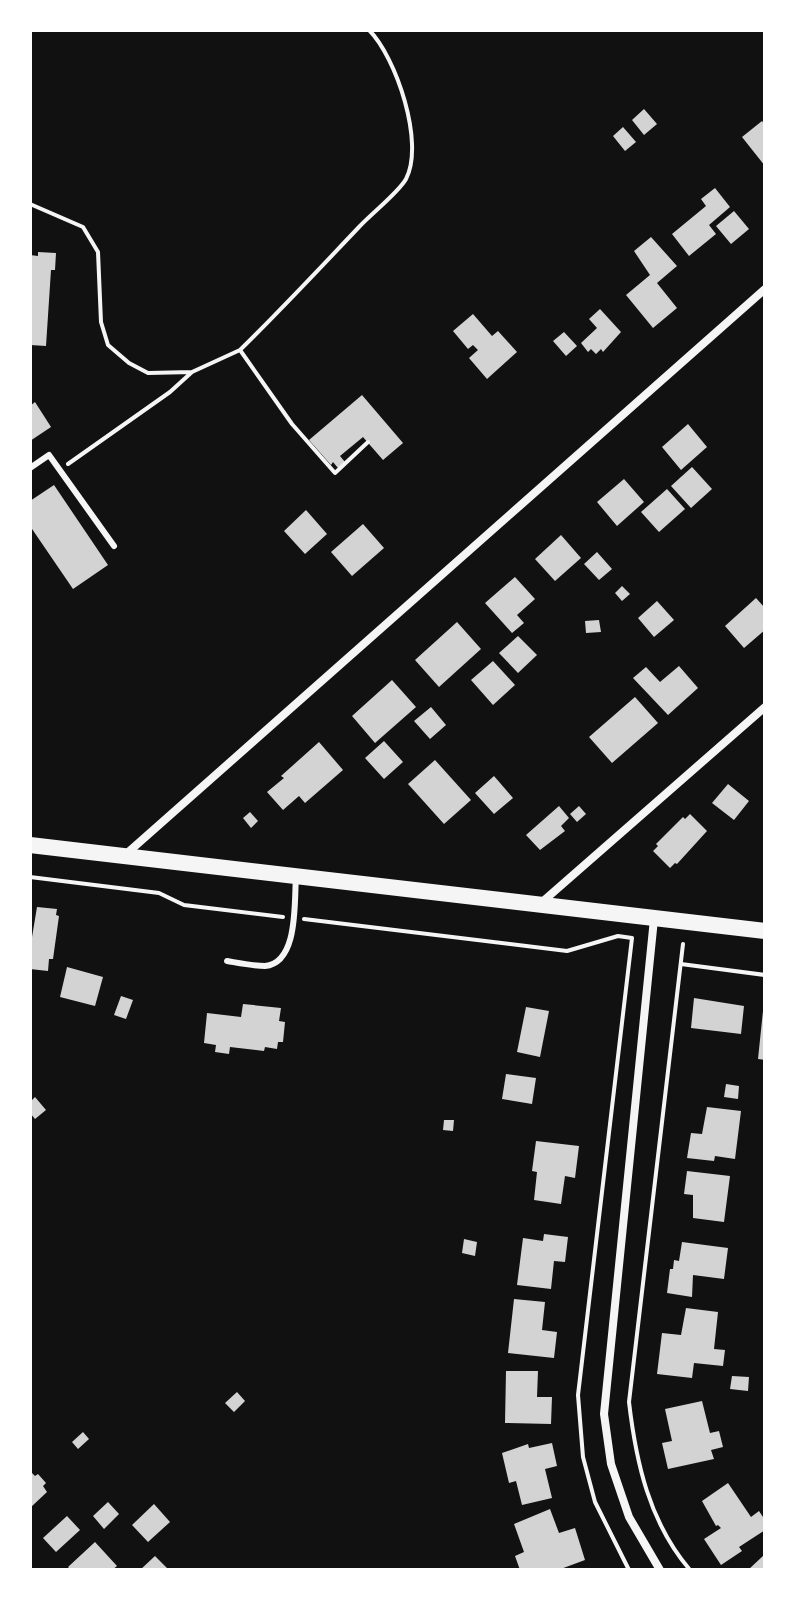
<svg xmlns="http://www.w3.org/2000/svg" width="795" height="1600" viewBox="0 0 795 1600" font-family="'Archivo Narrow',sans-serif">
<rect width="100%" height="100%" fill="#111"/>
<path fill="#d3d3d3" d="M644,109L657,124L644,135L632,120Z
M762,121L765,125V166L742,137Z
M623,127L636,142L625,151L613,136Z
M715,188L730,207L709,225L716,234L689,256L672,234L706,206L701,199Z
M734,211L749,229L731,244L716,226Z
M651,237L677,266L657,283L677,308L653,328L626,295L650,275L634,251Z
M38,252L56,253L55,270H51L46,346L30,345V255L38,256Z
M600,309L621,332L603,352L601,349L596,354L591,349L588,352L581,343L597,328L589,319Z
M473,314L492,336L498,331L517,352L487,379L469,358L478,350L473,345L468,349L453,331Z
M564,332L577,346L566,356L553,341Z
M362,395L403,443L383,460L363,437L340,456L345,462L338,468L333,462L331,465L309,440Z
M35,402L51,427L30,441V406Z
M688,424L707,447L681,470L662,447Z
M692,467L712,489L691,508L671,486Z
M624,479L644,502L617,526L597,502Z
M54,485L108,565L73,589L30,526V501Z
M667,489L685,509L659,532L641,512Z
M306,510L327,534L305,554L284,531Z
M363,524L384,548L352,576L331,552Z
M561,535L581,558L555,581L535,559Z
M597,552L612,569L599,580L584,564Z
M515,577L535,599L517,615L524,623L512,633L485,603Z
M622,586L630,594L622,601L615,593Z
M756,598L765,608V630L744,648L725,626Z
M657,601L674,620L654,637L638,618Z
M599,620L601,632L586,633L585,621Z
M457,622L481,649L439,687L415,660Z
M518,636L537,655L518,673L499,653Z
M493,661L515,685L493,705L471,680Z
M679,666L698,688L668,715L633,678L646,667L660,682Z
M392,680L416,707L375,743L352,716Z
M635,697L658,723L612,763L589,737Z
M431,707L446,725L430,739L414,721Z
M384,741L403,762L384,779L365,758Z
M319,742L343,770L305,803L299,796L283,810L267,792L284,778L281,776Z
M435,760L471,800L444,824L408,784Z
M494,776L513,798L494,814L475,793Z
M728,784L749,801L734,820L712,803Z
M559,806L569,818L561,826L565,831L540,850L526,835Z
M579,806L586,814L577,822L570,814Z
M250,812L258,821L251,828L243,818Z
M690,814L707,831L677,864L675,863L670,868L653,851L658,846L656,844L683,817L685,819Z
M37,907L57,909L56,915L59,916L53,959H49L48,971L30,969V949Z
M67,967L103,977L95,1006L60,997Z
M121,996L133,1000L126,1019L114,1015Z
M694,998L744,1006L741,1034L691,1028Z
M243,1004L281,1008L279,1021L285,1022L283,1042H278L277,1049L265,1047L264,1051L230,1047L229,1054L215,1052L216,1045L204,1043L207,1013L241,1017Z
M526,1007L549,1011L540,1057L517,1052Z
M763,1011H765V1060L758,1059Z
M506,1074L536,1078L532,1104L502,1099Z
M726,1084L739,1086L738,1099L724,1097Z
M35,1097L46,1110L35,1119L30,1113V1102Z
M707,1107L741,1111L735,1159L715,1156L714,1161L687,1158L691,1133L702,1134Z
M444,1120H454L453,1131L443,1130Z
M536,1141L579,1146L575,1178L565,1176L561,1204L534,1200L537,1172L532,1171Z
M687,1171L730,1176L724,1222L693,1218V1195L684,1194Z
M544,1234L568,1237L565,1262L554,1261L551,1289L517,1285L523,1238L543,1241Z
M464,1239L477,1242L475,1256L462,1253Z
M682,1242L728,1248L724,1279L693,1275L692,1297L667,1293L670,1269H673L674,1260L679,1261Z
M514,1299L545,1302L542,1330L557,1332L554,1358L508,1353Z
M686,1308L718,1312L714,1349L725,1350L723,1366L694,1363L692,1378L657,1374L662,1333L681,1335Z
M506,1371H538L537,1397H552L551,1424L505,1423Z
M732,1376L749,1377L748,1391L730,1389Z
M237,1392L245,1401L234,1412L225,1403Z
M702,1401L710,1433L719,1431L723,1447L711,1450L714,1459L668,1469L662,1443L672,1441L665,1409Z
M83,1432L89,1439L78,1449L72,1442Z
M552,1443L557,1466L545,1469L552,1498L522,1505L516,1481L509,1483L502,1453L528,1444L529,1448Z
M32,1473L35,1476L38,1474L46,1483L43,1486L47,1492L30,1508V1475Z
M728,1483L751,1517L759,1511L765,1520V1530L739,1547L742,1551L721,1565L704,1539L721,1528L718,1525L716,1526L702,1501Z
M108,1502L119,1514L104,1529L93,1516Z
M154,1504L170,1522L148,1542L132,1525Z
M550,1509L559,1533L575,1528L585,1560L558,1570H520L515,1556L524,1552L514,1524Z
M67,1516L80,1530L56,1552L43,1538Z
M95,1542L117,1566L112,1570H71L68,1567Z
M765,1554V1570H748Z
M155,1556L169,1570H140Z"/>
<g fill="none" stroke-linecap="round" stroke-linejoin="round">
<path stroke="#f5f5f5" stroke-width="4" d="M30,204L83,227L98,252L101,322L108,345L129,363L148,373L192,372
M240,350C281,310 320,268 359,227C371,214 399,192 406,179C425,143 396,57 369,30
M68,464L170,392L192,372L240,350L292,424L335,473L368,442
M30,877L159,893L184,905L283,917
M304,919L567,951L618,936L632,938L578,1395L583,1457L595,1502L629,1570
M683,944L629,1402C636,1462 649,1522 690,1570
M681,964L765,975"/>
<path stroke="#f5f5f5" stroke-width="6" d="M30,468L49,455L114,546
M227,961C239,963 254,966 265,966C299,963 294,900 296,877"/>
<path stroke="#f5f5f5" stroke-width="8" d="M125,855L765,289
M541,903L765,707
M654,919L604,1414L611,1464L629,1517L660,1570"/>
<path stroke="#f5f5f5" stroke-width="16" d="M30,845L765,931"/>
</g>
<rect width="795" height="1600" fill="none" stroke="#ffffff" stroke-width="64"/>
</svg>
